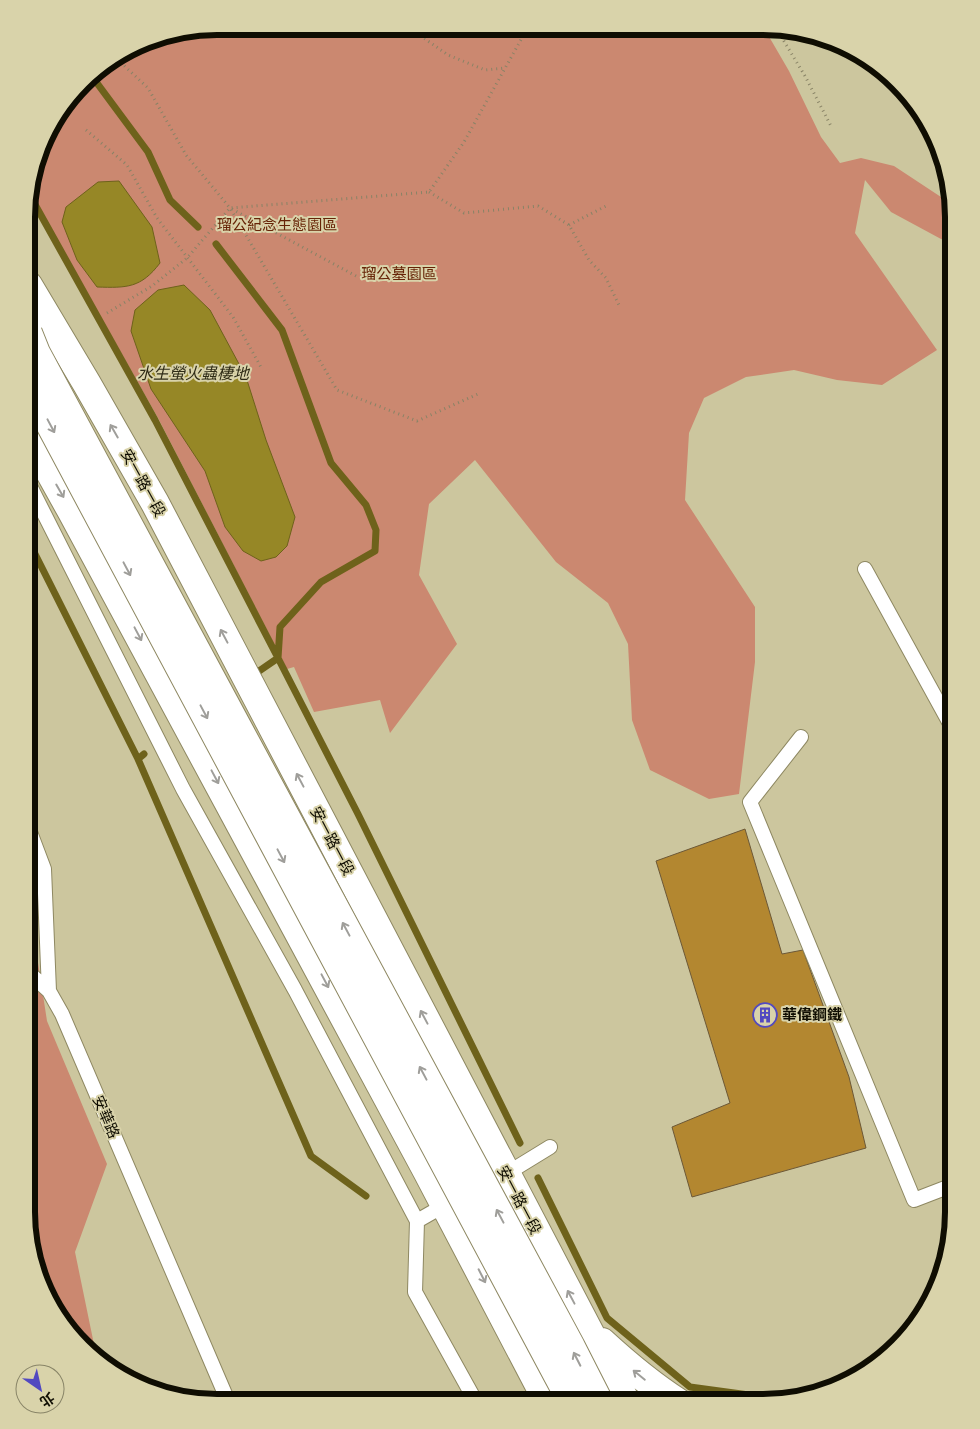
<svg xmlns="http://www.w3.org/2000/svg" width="980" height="1429" viewBox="0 0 980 1429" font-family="'Noto Sans','Noto Sans TC',sans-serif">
<rect width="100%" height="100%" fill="#ccc69e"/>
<path fill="#cb8870" d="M217,26L764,28L789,71L821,137L840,163L861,158L894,166L941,197L951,206L954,217V246L891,212L865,180L855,233L937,350L882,385L837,380L794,370L746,377L704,398L689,433L685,500L755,607V662L739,794L709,799L650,770L632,720L628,644L608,603L556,562L475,460L429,504L419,575L457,644L390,733L380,700L314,712L294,667L287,669L158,418L29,190L52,122L91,73L155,36Z
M954,266V320L942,291Z
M27,891L47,1021L107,1164L75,1252L97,1359L46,1296L26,1212Z"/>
<path fill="#968726" stroke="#6e621b" d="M119,181L152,227L160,263C141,288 127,288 97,287L77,260L62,222L66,207L98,182Z
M184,285L210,310L246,377L266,440L295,517L287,546L276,557L261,561L243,551L225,527L205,471L151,389L131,331L135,310L158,290Z"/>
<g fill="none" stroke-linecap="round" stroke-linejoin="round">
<path stroke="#6e621b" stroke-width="7" d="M91,75L148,152L170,200L198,227
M28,192L155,420L278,658L252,676
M216,244L282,330L331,463L366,505L376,530L375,551L321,582L280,627L278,658L358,814L520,1143
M27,538L138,759
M144,754L138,759L311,1156L366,1196
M538,1178L607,1318L690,1387L779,1399"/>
</g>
<path fill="#b38730" stroke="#6c5837" d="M745,829L782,954L803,950L849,1077L866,1148L692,1197L672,1127L730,1103L656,861Z"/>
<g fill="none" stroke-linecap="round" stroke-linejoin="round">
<g stroke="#8e8862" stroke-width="16">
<path id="service" d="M27,480L183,789L295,990L417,1221L445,1205
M865,569L954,731
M801,737L750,802L914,1200L953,1185
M27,824L44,869L49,991L62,1014L228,1401
M27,971L49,991
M506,1174L550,1147
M417,1221L415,1292L476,1402"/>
</g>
<g stroke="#8e8862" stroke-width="30">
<path id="tertiary" d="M28,285L87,384L155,503L626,1402
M28,433L72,512L427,1171L548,1402
M602,1342C627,1365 651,1385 679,1403"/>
</g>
<path stroke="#888366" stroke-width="3" stroke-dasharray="1 4" stroke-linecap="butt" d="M408,27L448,55L485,70L505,68
M776,28L805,76L832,128
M117,59L148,88L186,155L230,208L429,192L464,142L528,27
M86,130L127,165L157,218L233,317L262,369
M429,192L464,213L538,206L569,225L589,260L606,278L619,305
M569,225L608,205
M356,276L230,208L337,390L417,421L478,394
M107,313L152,286L187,258L230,208"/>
<use href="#service" stroke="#fff" stroke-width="14"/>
<use href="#tertiary" stroke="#fff" stroke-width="28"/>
<g stroke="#8e8862" stroke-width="30" stroke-linecap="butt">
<path id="motorway-bridge" d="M28,333L36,353L571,1347L599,1402
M28,383L572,1402"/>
</g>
<use href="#motorway-bridge" stroke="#fff" stroke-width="28"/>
</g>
<defs><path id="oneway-shaft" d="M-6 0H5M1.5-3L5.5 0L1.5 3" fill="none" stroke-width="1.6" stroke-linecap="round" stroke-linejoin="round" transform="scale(1.25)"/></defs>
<g stroke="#9f9e9a">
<use href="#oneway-shaft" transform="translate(51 426) rotate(62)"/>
<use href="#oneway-shaft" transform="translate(114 431) rotate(-120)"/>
<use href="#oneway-shaft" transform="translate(60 491) rotate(60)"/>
<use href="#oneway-shaft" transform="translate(127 569) rotate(62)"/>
<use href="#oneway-shaft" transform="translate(138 634) rotate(62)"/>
<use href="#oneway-shaft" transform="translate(224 636) rotate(-118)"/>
<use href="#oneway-shaft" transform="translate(204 712) rotate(62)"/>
<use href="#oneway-shaft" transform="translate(215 777) rotate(62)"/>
<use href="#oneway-shaft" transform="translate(300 780) rotate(-118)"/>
<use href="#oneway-shaft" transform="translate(281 856) rotate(62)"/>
<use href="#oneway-shaft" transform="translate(346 929) rotate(-118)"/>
<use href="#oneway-shaft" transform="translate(325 981) rotate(62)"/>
<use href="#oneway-shaft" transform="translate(424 1017) rotate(-118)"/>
<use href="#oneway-shaft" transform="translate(423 1073) rotate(-118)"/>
<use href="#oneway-shaft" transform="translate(500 1216) rotate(-118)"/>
<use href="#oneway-shaft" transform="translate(482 1276) rotate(63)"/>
<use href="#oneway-shaft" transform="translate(571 1297) rotate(-118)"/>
<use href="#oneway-shaft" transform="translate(577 1359) rotate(-117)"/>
<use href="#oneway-shaft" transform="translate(639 1375) rotate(-141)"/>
</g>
<defs>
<g id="building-ring" transform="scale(1.25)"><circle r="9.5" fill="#d9d3aa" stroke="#5249c0" stroke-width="1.5"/><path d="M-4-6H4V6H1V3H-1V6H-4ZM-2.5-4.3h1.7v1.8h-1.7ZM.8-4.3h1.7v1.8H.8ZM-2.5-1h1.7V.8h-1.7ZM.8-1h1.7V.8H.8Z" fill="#5249c0"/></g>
</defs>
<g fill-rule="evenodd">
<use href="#building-ring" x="765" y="1015"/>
</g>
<g text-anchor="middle" stroke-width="4" stroke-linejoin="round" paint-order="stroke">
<g font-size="15" fill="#672407" stroke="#d9d3aa">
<text x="277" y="230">瑠公紀念生態園區</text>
<text x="399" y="279">瑠公墓園區</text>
</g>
<g font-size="15" fill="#0f0d02" stroke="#d9d3aa">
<text transform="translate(143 483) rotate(61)" y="5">安一路一段</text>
<text transform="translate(332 841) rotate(62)" y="5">安一路一段</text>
<text transform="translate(106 1117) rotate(67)" y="5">安華路</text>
<text transform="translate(519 1200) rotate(62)" y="5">安一路一段</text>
</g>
<g font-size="15" font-weight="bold" fill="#0f0d02" stroke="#d9d3aa" text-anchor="start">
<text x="782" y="1020">華偉鋼鐵</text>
</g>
<g font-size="16" font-style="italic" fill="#2f2c17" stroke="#d9d3aa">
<text x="193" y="379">水生螢火蟲棲地</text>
</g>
</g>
<path d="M0 0H980V1429H0ZM217 35H763A182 182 0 0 1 945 217V1212A182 182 0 0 1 763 1394H217A182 182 0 0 1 35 1212V217A182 182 0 0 1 217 35Z" fill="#d9d3aa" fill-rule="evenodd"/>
<path fill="none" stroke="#0f0d02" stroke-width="6" d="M217 35H763A182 182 0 0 1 945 217V1212A182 182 0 0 1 763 1394H217A182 182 0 0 1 35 1212V217A182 182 0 0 1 217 35Z"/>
<g transform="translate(40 1389) rotate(146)"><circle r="24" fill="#d9d3aa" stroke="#888467"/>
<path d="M0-4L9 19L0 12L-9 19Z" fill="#5249c0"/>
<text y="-8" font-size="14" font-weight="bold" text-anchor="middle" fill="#0f0d02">北</text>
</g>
</svg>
